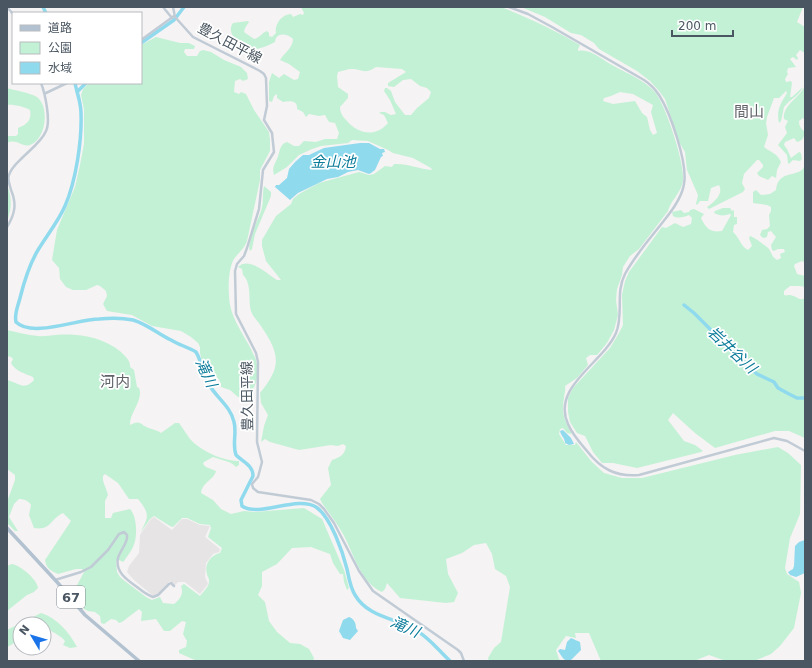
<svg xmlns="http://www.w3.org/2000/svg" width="812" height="668" viewBox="0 0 812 668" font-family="'DejaVu Sans','Noto Sans JP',sans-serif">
<rect width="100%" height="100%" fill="#f5f3f3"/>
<path fill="#e6e4e5" d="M154,517L172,530L179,522L182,519H187L200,525L210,526L205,537L220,549L219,552L213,554L206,563L205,577L208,584L200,594L185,582H178L175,585L170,581L160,592L156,596L152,595L134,580L127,572L129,566L139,553L140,535L150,520Z"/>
<path fill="#c3f1d5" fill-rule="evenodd" d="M301,7H501C529,18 554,30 580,45L578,49V51C591,48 603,61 614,66C628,74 644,80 655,92C666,106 685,164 683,181C681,193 671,200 668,211L639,249L630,256L623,267L622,275L617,289L616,300L618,315L614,330L607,343L597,355H590L586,358L588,365L577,378L565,386C566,391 564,394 564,398C561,413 565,422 572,434L567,433L563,428L560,429L559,434L566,445H575L576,442L592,462L604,473L622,478H642L735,455L778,447L788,453L801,465L800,514L790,538L785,568L787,574L799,582L801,593L794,628L780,646L771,654L754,661H726L709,655L694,661H601L589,633H575L576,638L566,636L556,650L559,659L561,661H489L488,658L494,648L501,642L510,587L506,576L495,569L492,554L486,543L474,545L462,553L446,559L448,574L458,593L454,602L446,603L400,598L387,583L385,589L382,592C360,582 354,554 343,534C337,523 329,513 322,503L320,499L331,485L328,468L332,460C340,457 345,455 346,446L343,444L338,446L331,445L299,450L270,442L265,439L261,442L264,426L268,415L261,403L260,393C282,367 280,354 261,326C258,321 253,317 251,311C248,300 252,283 243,275L242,269L238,267C249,256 267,274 277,280H281L266,261L262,246V240L276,216L291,204L293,199L299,194L319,183L359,172L369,175L374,174L385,166L392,167L394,164C407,163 419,169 432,170L431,168L413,158L393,153L388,150L368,141L352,140L348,143L321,146L312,149L299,155L287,167L274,175C272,168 274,165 277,159C280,153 279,144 287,142L294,146H299L304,141L316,142L325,139H337L339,133L335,123L329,122L325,115L319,116L309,114L306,117L303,112L297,109C298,100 289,101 283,102L277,98V94L274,96L272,102L269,101V82L272,73L279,78L284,74L294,80L298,79L300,72L289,64L280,60C284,53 293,48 293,39C289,35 280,32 276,38C274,42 277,41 273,43C268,46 257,50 252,49C248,48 247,46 244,44C239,42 237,42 234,37C230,33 230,27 233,23L248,21L249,22L245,28L244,32L254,39C260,38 261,33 267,31L269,33V36L272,37L276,33C274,25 282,14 291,14L293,17L300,14L303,15L304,13ZM376,67L402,69L406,72L388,83V86L394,87L403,80L411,79L420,86L427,88L431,92L429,98L417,108L411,115H405L395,102L391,91L387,88H385L384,91L390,100L396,114L391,115L385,112H381L379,113L384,115L388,123C376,137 359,135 347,121C343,117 340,113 340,107L348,98V94L338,87L337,76L338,72C343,71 347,69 351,69C363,69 364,75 376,67ZM620,92L633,94L653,105L651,112L657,133L653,135L650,130L647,117L642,113L635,101L613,104L603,101L604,98L611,96Z
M521,7H803L797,22L805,27V53L800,50L796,55L798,58L797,60L793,57L790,59L796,67L788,68L787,72L788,74L785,79L786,82L791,81L792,83L790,97H792L803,87C799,96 790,99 784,107L781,121L779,123C776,110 781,103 787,93L786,91L779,98H774L767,117L766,123L768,135L764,147C770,152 777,153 781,162L777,170L776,178L772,176L768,180L759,176L757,173L763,167V165L759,160H757L744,174L742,183L745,189L743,192L709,209L707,207C714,202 724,194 719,185L711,188L708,201H700L697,205L696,204L698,195L687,170L685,152L679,142L665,99L659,91L650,81L637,71L599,49L594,43L581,35L571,33L545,17Z
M156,37L180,43H189L195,46L194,49H185L184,52L187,56H197L200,51L203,50L211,52L224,60L241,67L247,73L248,79L243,81L240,79L235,81L234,92L239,94L241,92L246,94L254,110L269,132L270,140V151L260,170V180L247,241C244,249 239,252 234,259C229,267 228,285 229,295C229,315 242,332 251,349C252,353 255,356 256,360C259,371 258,387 248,394L246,392L242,393L240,397H238L230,390L221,387C221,378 216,376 209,373L203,365L200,353V347L198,343L191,337L181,331L152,326L132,315L107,311L103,304L107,296L106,291L100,286L97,285L86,290H73L66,287L60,279L59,268L52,260L57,230L75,187L80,165L84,144V109L81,95L83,89L89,83H141V45Z
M805,86V120L803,118L799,121C799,126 801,129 805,132C804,138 802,141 797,142L794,138L785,142L784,145L787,149L791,158L799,152L801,153L802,159L800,161L793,160L789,164L788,163L787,155L778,145L787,133L785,127L788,121L784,119C782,106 799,98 805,86Z
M7,88C16,91 28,92 37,97C50,107 46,139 30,145C22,148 17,138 7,143V136H16L18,134V128C27,125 32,120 30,110C25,107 13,104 7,105Z
M805,165V263L802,261L795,264L794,266L797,274L805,276V287L800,286H790L784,291V295C786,296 788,295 789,295C795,295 798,300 803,299L805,297V438L789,431H775L715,448L695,433L673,413L668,420L684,441L695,445L703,451L701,452L637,468L613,463H602L593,452L585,436L577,433L570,422L568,412V398L573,388L610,348L619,333L623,325L622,295L625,281L629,272L662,227L666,228L675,223L683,227L691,224L692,218L689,215C684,217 678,219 673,216L672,212L681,210L684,213L689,212L690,210L694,209L704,214L701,218C706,228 710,233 722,231L731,215L730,214C724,216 720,216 714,213L715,211L723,208H730L732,211L734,210V217H737V224L734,225L733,232C739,237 741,247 748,250L752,246L749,238L750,236C754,237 766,246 769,249C772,254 772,257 777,260L781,258L780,254L785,252L784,249H778L774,251L772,250L771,245L776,237L771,231L768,232L767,237L763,238L760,235L762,230L767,229L770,226L769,215L771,211V207L767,205L753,203V192L756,190L761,195L770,194L776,190C778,168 801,179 805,165Z
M7,185C12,198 12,208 7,221Z
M264,186L271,192V196L255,234L252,249L250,251C246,241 258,221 261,211C264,203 262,194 264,186Z
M7,330C17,332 27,335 38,336C44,337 50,335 56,335C79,333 103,337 121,352C125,356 131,361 130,367L134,370L137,387L139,388C144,399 129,414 130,425C141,419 140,425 149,428C154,430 157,430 161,433L175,423H179C183,428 186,434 190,439C201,451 223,461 239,461V465L236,467C231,461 221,460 213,457L204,462L203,464L206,467L216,471C214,480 203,481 201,493L213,500L221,509L231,514L244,511L255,512L304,508L322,519L344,570L349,588L347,590L344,582L343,574H340L333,563L330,554L311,547L292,548L277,564L262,572V586L258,595L265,602L269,621L277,632L290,643L300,644L309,649L314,658L313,661H197L179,653V650L186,647L187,641L183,634L186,622L182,621L170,631H164L156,619L141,621L142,612L139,609L122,622L119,623L116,620L111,619L104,624L101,623L100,616L95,612L88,611L84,609L75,595V589L84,572L82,569H76L58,574C51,571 46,568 45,560L71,521L63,513C50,519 51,531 34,528L29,515L31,505C29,501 24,499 19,499L14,504L9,517L18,531H15L7,523V502L15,480V475L7,469V380C19,383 24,391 34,380L33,377C26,374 15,371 11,363L13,359L11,357L7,356ZM105,474L118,483L129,499H138C144,507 150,513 145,523C144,526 142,529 141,532L150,519L154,516L170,526L173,527L182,518H187L200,524L210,525L211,528L208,537L222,548L220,553C211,555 204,564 207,574C207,576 209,578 209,580C210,586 203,592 200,596L184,584L181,586C184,594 180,599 174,604L163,603L160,597L152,600L146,597L126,582L120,577L117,572L116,561L119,560L123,562L124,561C127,556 131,552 133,547C138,537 137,516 130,509L113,513L111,518H105V501L108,495C107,489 102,482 103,476Z
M12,564C20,565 37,579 38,588L34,592L27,595L7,611V566Z
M41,613C57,618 69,632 77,647L70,648L63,645L65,641C62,636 50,631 44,626V624H20C20,639 21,640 7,647V630Z"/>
<path fill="#90daee" d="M360,143H369L380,149H384L385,152L382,153L383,156L381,157L375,170L371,173L369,174L358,170L348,172L338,177L327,179L298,193L290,200L275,187L276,185H279L287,178L289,169L295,162L303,155H309L324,148Z
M563,430L571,438L574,444L569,445L565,443C565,438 561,436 560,431Z
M805,540V573L796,577L790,575L788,572L793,569L794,566L795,546L799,542Z
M349,617C354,619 356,623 356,628L358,631L350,640L343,638L339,631L343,620Z
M571,638L580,642L581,650L570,661C563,661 562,656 558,651L560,649L565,650L567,642Z"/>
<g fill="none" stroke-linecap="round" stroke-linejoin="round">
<path stroke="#90daee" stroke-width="3.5" d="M43,7L46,13
M141,43L174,20L184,7
M75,83C77,93 81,103 81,113C82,140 76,181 65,206C58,222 47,235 38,250C29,265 24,282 20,298C18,306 14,314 16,322C32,338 78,319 99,319C110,318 123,318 133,320C147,324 158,334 171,340C179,345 188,347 196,352C202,362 203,375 210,386C217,398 231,407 234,422C237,433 232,444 236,455C243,462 253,465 253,476L241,500L242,506C259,518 297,495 316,507C331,517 343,553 347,569C349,578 350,587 355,595C368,617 394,618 414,629C429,637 438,650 450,661
M77,92L86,83
M684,305L694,313L738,357L757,374L774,382L778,388L789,394L797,398H805"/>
<path stroke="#c1cbd6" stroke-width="2.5" d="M7,7L13,14
M163,7L172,18
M173,7L175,17L193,37L260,71L264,74L266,78L267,106L264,120L272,133L274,152L263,170L259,209L247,248L244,256L237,264L235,271L236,314L256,353L258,362L257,442L262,462L258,477L252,484L253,488L258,492L311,500L319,504L324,509L334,523L359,571L373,591L458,650L461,653L464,661
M509,7L528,14L552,27L644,80C650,84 655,89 659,95C670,112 688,163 684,184C682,197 674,208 666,218C653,235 635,255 625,274C615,293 624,314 616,333C603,363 551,387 568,424C572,434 580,443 587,451C601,469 616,477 639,475L774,438L787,441L805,451
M141,40L174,16
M46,93L67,83
M7,227C15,214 17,204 11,190C10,185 7,180 9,175C11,168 17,163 22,158C30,150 42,141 46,131C51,121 45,93 41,83
M55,580L81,572L91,567L108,550L119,534L124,532L127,535V538C126,545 120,551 118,558C115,572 127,580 137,587C142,591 147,595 153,597L158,595L169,584L171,583L174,586"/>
<path stroke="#b3c2d1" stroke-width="3.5" d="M7,528L57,582L85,615L139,661"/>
</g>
<g text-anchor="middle" stroke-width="3.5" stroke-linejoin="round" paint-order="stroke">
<rect fill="#fff" stroke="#808990" stroke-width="1" x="57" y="586" width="28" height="22" rx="3"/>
<g font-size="13" font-weight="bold" fill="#4a5661">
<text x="71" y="602">67</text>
</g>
<g font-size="14" fill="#4a5661" stroke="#fff">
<text transform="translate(230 43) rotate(28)" y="5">豊久田平線</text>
<text transform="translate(247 396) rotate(-91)" y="5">豊久田平線</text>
</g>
<g font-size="15" fill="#5f6368" stroke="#fff">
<text x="749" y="117">間山</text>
<text x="115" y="387">河内</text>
</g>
<g font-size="15" font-style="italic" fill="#0c7c9b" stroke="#fff">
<text x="333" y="167">金山池</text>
<text transform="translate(732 350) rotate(43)" y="5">岩井谷川</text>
<text transform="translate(206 373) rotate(65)" y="5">滝川</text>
<text transform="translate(405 627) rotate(24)" y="5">滝川</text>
</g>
</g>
<rect width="812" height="668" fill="none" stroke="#4a5661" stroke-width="16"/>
<rect x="12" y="12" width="130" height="72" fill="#ffffff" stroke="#b7bbc0"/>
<rect x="20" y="25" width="20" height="6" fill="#b3c2d1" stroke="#b7bbc0"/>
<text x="48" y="32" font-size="12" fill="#4a5661">道路</text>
<rect x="20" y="42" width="20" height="12" fill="#c3f1d5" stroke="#b7bbc0"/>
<text x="48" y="52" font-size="12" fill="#4a5661">公園</text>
<rect x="20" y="62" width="20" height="12" fill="#90daee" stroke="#b7bbc0"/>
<text x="48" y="72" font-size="12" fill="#4a5661">水域</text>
<g transform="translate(32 636) rotate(308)"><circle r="19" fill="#ffffff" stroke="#b7bbc0"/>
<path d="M0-3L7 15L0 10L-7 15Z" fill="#1a73e8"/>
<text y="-6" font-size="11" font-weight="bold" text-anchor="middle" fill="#4a5661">N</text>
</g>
<path d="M672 30v6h61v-6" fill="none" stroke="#4a5661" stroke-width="2"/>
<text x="678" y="30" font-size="12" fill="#4a5661" stroke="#ffffff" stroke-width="3" paint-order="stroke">200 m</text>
</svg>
